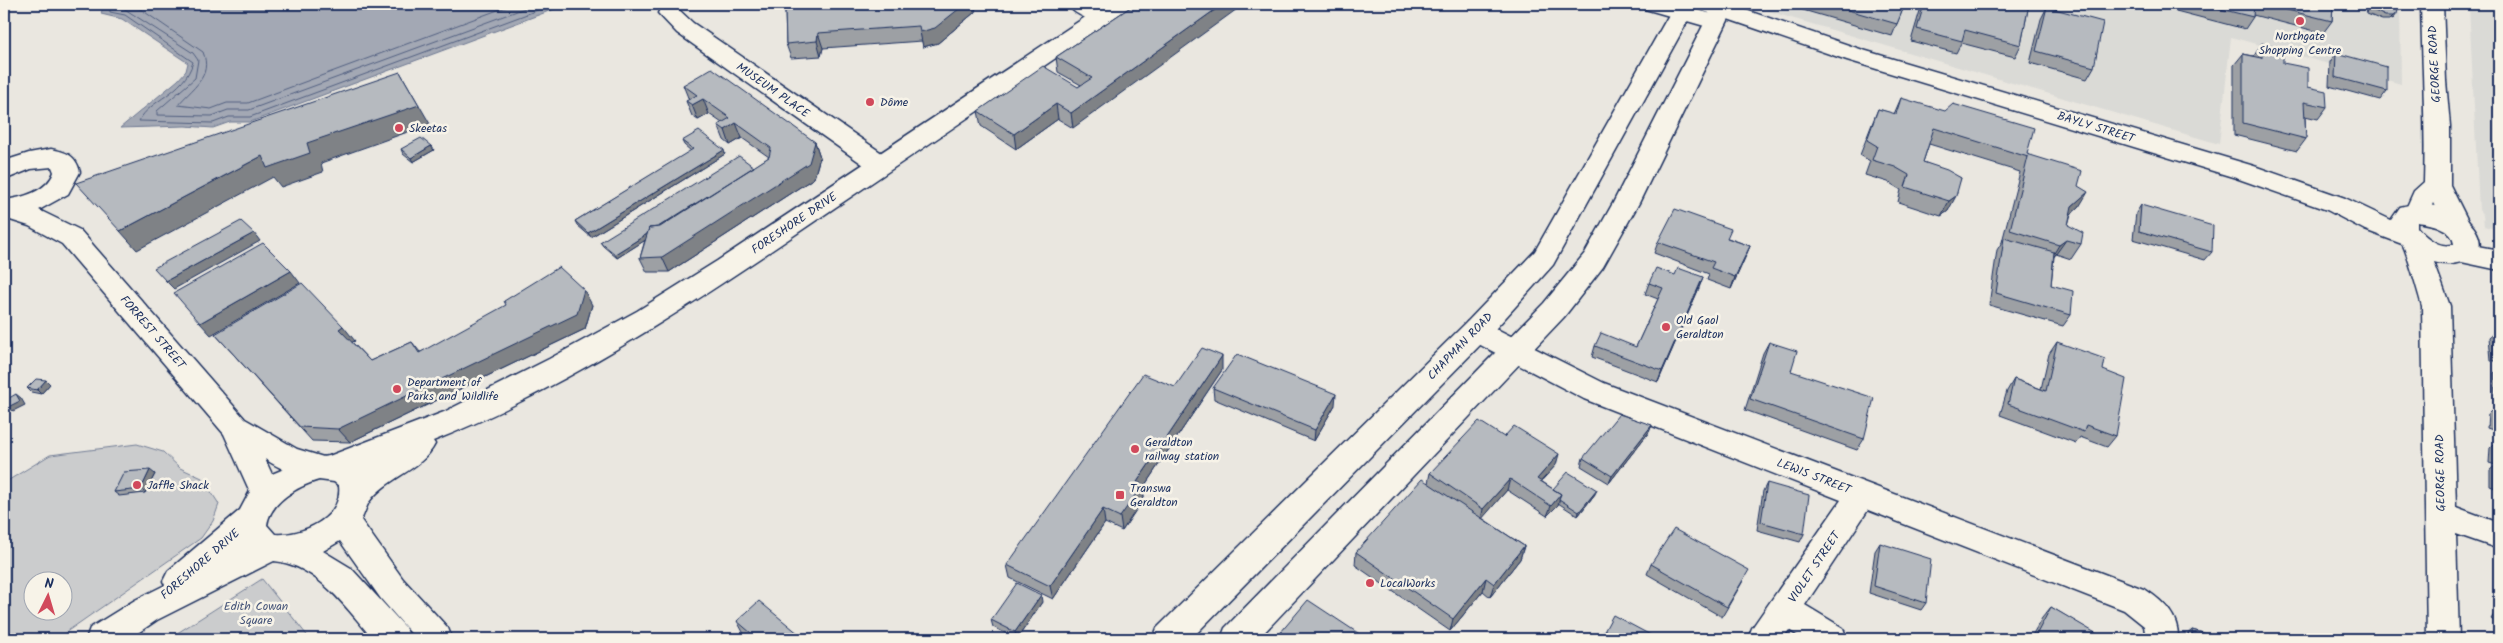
<svg xmlns="http://www.w3.org/2000/svg" width="2503" height="643" viewBox="0 0 2503 643" font-family="Kalam,sans-serif">
<rect width="100%" height="100%" fill="#eae7e0"/>
<filter id="ink" filterUnits="userSpaceOnUse"><feTurbulence type="fractalNoise" baseFrequency=".02" numOctaves="2"/><feDisplacementMap in="SourceGraphic" scale="10" xChannelSelector="R" yChannelSelector="G"/><feConvolveMatrix kernelMatrix="1 2 1 2 8 2 1 2 1" color-interpolation-filters="sRGB"/></filter>
<g filter="url(#ink)">
<path fill="#dadad6" d="M1762,4H2400L2401,84L2231,37L2219,144L1768,11Z
M2469,4H2499V230L2484,226L2483,215L2479,210Z"/>
<path fill="#cbcccd" stroke="#737e96" fill-rule="evenodd" d="M137,444L163,452L180,468L202,478L219,504L213,521L201,538L62,635C44,640 30,640 12,634L4,639V483L50,455ZM32,580H62V610H32Z
M262,579L310,639H168Z"/>
<path fill="#a3a8b4" stroke="#6d7892" d="M107,4H568L250,122H230L213,128L185,126L120,128L178,80L186,71L188,63L122,19L101,14L102,10Z"/>
<g fill="none" stroke-linecap="round" stroke-linejoin="round">
<path stroke="#515f80" stroke-width="1" d="M110,4V12L125,15L193,62C184,94 150,99 139,121L213,123L229,117H250L554,4
M117,4L193,53L198,60L195,78L157,111V115L212,116L228,110H249L536,4
M133,4L203,52C213,77 192,88 178,105L211,109L227,103H248L514,4"/>
<g stroke="#1b2f5e" stroke-width="3">
<path id="minor" d="M1067,4C1083,3 1103,1 1113,16L1110,21C1097,24 1075,16 1067,4Z
M2421,4H2443L2446,81L2450,126V185L2471,227L2467,234L2458,236L2449,234L2433,203L2426,220L2417,222L2408,220L2404,213L2414,191L2424,182C2426,122 2422,63 2421,4Z
M669,6L677,8L693,23L889,158L892,164L889,170L880,173L871,170L677,33L658,13L661,8Z
M51,149C66,152 76,155 80,172L68,194L39,210L80,230L245,419L297,449L330,459L334,468L330,477C310,484 282,470 265,459L281,494L277,503L266,507L255,503L224,434L62,244L29,226L4,218V200C22,198 48,191 54,172L52,167L31,169L4,180V161L29,153Z
M2461,243L2499,250V270L2452,260L2448,253L2452,246Z
M1477,319L1604,383L2146,590C2164,602 2179,616 2178,639H2146L2144,626L2124,610L1868,510L1805,605L1843,628L1847,639H1803L1789,630L1782,639H1748L1752,628L1841,500L1584,399L1467,338L1463,330L1467,322Z"/>
</g>
<g stroke="#1b2f5e" stroke-width="3">
<path id="tertiary" d="M1105,4H1131L1128,9C1026,78 923,148 821,217C699,300 571,386 433,441L435,444C422,470 386,478 369,502C366,507 364,515 361,520L403,579L448,628L452,639H416L381,599L340,541L323,551L351,568L406,628L410,639H373C347,609 318,565 274,561L157,620L129,639H86L90,628L135,600L165,585L163,581L168,571L240,510L249,493L272,474L308,459L329,456L444,412L549,359L637,311L717,261ZM319,480L334,482L339,486C343,518 302,536 275,534L267,525C270,502 298,486 319,480Z
M1642,4H1677L1715,15L1698,9L1695,4H1728L1863,50L2254,166L2345,198L2391,220L2400,207C2420,202 2442,205 2460,215C2479,226 2491,253 2464,261C2453,265 2445,265 2434,262L2450,306L2456,507L2499,523V549L2456,534L2459,639H2427L2422,306C2419,296 2406,248 2402,244L2365,230L2327,210L2236,178L1847,60L1716,15L1719,20L1716,25L1708,27L1645,9ZM2417,222C2431,224 2452,227 2454,244C2441,250 2425,237 2417,227Z"/>
</g>
<g stroke="#1b2f5e" stroke-width="3">
<path id="primary" d="M1675,4H1697L1553,265L1487,338L1191,639H1153L1157,628L1467,322L1535,251Z
M1714,4H1736L1639,203L1603,267L1564,317L1258,639H1221L1225,628L1544,303L1585,253L1613,203Z"/>
</g>
<use href="#minor" fill="#f7f3e8" fill-rule="evenodd"/>
<use href="#tertiary" fill="#f7f3e8" fill-rule="evenodd"/>
<use href="#primary" fill="#f7f3e8" fill-rule="evenodd"/>
</g>
<path fill="#9da0a4" stroke="#1b2f5e" d="M1135,4L1073,128L1058,119L1016,149L981,126L978,111L1078,87L1081,85L1058,72L1056,57Z
M1785,4H1905L1892,36L1786,5Z
M1922,4H2029L2021,45L2015,57L1961,43L1956,53L1911,41Z
M2177,4H2333L2332,21L2323,33L2253,15V17L2245,29L2176,11Z
M2367,4H2389L2394,18L2389,20H2382L2367,14L2365,6Z
M2047,7L2094,67L2087,79L2030,63L2041,19Z
M785,10L975,12L938,43L923,47L922,41L823,48L821,56L791,58L786,44Z
M2262,43L2283,63L2308,87L2327,107L2318,119L2305,116L2306,139L2297,151L2234,135V65L2243,54L2254,56Z
M2336,53L2387,91L2380,100L2329,86L2330,62Z
M683,85L815,142L820,157L814,178L669,272H647L640,258L645,240L617,258L603,246L600,242L754,167L769,157L742,138L730,145L724,140L718,125L722,123L709,114L698,120L692,116L686,101L689,100Z
M1901,98L2027,154L2078,186L2079,207L2071,214L2068,225L2081,244L2071,259L2056,254L2054,257L2051,285L2071,315L2063,326L1989,305L1997,250L2002,242L2020,172L1929,144L1923,162L1961,178L1948,211L1941,216L1898,202L1901,190L1888,182L1865,175L1870,161L1860,155L1872,124L1878,109L1894,114Z
M682,141L725,154L591,237L577,225L575,221L691,151L684,145Z
M431,146L434,150L413,162L403,154L401,149Z
M2141,205L2212,252L2205,260L2133,239L2136,213Z
M1728,238L1750,246L1731,289L1707,280L1709,274L1654,253L1658,242Z
M1649,283L1699,288L1658,382L1592,357L1595,346L1636,347L1658,299L1645,294Z
M592,305L585,329L350,442L312,441L215,334L355,341L352,342L370,361L412,342L420,352Z
M2498,329L2499,330V362L2491,360L2489,337Z
M1769,342L1791,371L1864,439L1857,450L1745,410L1763,353Z
M2057,342L2103,370L2116,436L2107,447L2080,437L2076,443L2000,415L2007,391L2014,379L2041,389L2049,354Z
M2499,369V397L2495,396L2494,373Z
M1222,370L1143,488L1144,498L1122,531L1105,523L1053,599L1010,578L1007,565L1175,387Z
M50,384L41,394L31,392L27,388Z
M1213,388L1335,405L1314,441L1214,399Z
M2499,403V432L2487,428L2488,414Z
M1652,425L1649,432L1609,483L1581,466L1583,458Z
M2499,438V501H2498V489L2490,486V470L2496,465L2489,463L2490,448L2498,440Z
M1556,465L1541,481L1553,489L1595,494L1578,516L1558,503V505L1547,516L1507,490L1482,518L1524,546L1520,559L1490,597L1483,591L1450,631L1355,565L1356,552L1428,483L1430,473Z
M155,474L145,493L119,496L114,492Z
M1767,483L1804,534L1800,542L1757,530L1763,491Z
M1880,543L1926,603L1921,610L1869,593L1875,551Z
M1651,564L1743,581L1722,617L1647,574Z
M1042,602L1017,639L993,627L991,620Z
M2051,607L2104,639H2030L2042,618Z
M2499,607V624L2491,619Z
M737,621L805,639H751L744,634Z
M2192,630L2225,639H2182Z"/>
<path fill="#7f8286" stroke="#1b2f5e" d="M965,4H977L975,12L938,43L923,47L920,32Z
M1223,4H1244L1073,128L1071,113Z
M2397,14L2394,18L2389,20L2393,16Z
M818,33L823,48L821,56L817,41Z
M400,72L430,124L321,163L323,172L281,187L273,177L137,250L120,231L262,156L307,143Z
M703,99L709,114L698,120L692,105Z
M1056,104L1058,119L1016,149L1014,134Z
M736,123L742,138L730,145L725,130Z
M815,142L820,157L814,178L669,272L662,257Z
M431,146L434,150L413,162L411,158Z
M724,150L725,154L591,237L588,233Z
M754,167L755,171L617,258L615,254Z
M2088,192L2079,207L2063,221L2072,206Z
M1956,196L1948,211L1941,216L1949,201Z
M254,233L260,241L174,289L166,281Z
M2066,240L2056,254L2050,260L2059,245Z
M1750,246L1745,258L1731,289L1735,277Z
M291,271L300,283L211,335L200,323Z
M1703,277L1699,288L1658,382L1662,371Z
M584,290L592,305L585,329L350,442L338,429Z
M343,326L355,341L350,343L339,329Z
M1222,356V370L1143,488L1144,498L1122,531L1120,517L1137,482Z
M46,380L50,384L41,394L37,390Z
M16,394L21,398L25,405L13,411L8,407Z
M1336,394L1335,405L1314,441L1315,430Z
M1652,425L1649,432L1609,483L1612,476Z
M1559,454L1556,465L1534,489L1537,479Z
M150,470L155,474L145,493L141,489Z
M1510,479L1507,490L1481,520L1483,509Z
M1597,490L1595,494L1578,516L1579,512Z
M1561,494L1558,505L1547,516L1551,506Z
M1103,509L1105,523L1053,599L1050,586Z
M1524,546L1520,559L1490,597L1494,584Z
M1486,578L1483,591L1450,631L1453,619Z
M1041,595L1042,602L1017,639L1015,632Z"/>
<path fill="#b6babf" stroke="#1b2f5e" d="M786,4H965L935,28L920,32L919,26L818,33L817,41L786,44L785,10Z
M1135,4H1223L1071,113L1056,104L1014,134L978,111L1043,66L1078,87L1092,78L1056,57Z
M1827,4H1905L1897,24Z
M1924,4H2029L2021,45L1965,30L1962,41L1917,29Z
M2200,4H2254L2253,17Z
M2263,4H2333L2332,21Z
M2369,4H2389L2394,6L2398,10L2397,14L2393,16H2385L2371,9Z
M2047,7L2103,22L2094,67L2036,51Z
M2262,43L2283,48V63L2308,68V87L2326,91L2327,107L2304,102L2306,139L2243,123V54L2262,58Z
M2336,53L2387,67V91L2335,77Z
M712,68L815,142L809,163L662,257L640,258L649,228L660,227L769,157L771,148L736,123L725,130L718,125L730,118L703,99L692,105L686,101L697,95L683,85Z
M400,72L419,105L307,143L310,153L267,168L262,156L120,231L76,183Z
M1901,98L1945,111L1953,104L2034,128L2027,154L2082,171L2078,186L2088,192L2072,206L2068,225L2083,233L2081,244L2066,240L2059,245L2010,230L2028,157L1934,128L1923,162L1947,170L1961,178L1956,196L1949,201L1905,187L1909,175L1895,167L1872,160L1877,146L1867,140L1878,109L1896,114Z
M699,131L724,150L588,233L575,221L693,149L682,141Z
M421,138L431,146L411,158L401,149Z
M739,156L754,167L658,227L649,228L647,234L615,254L600,242Z
M2141,205L2213,226L2212,252L2139,231Z
M1675,209L1731,229L1727,238L1750,246L1735,277L1711,268L1714,262L1658,242Z
M241,221L254,233L166,281L154,268Z
M2004,238L2054,252L2051,285L2073,291L2071,315L1996,293Z
M263,243L291,271L200,323L174,293Z
M559,267L584,290L577,314L338,429L300,427L215,334L302,283L343,326L339,329L370,361L412,342L419,353L506,305L504,301Z
M1656,268L1675,275L1678,268L1703,277L1662,371L1595,346L1601,333L1636,347L1663,288L1649,283Z
M2498,329L2499,330V346Z
M1769,342L1797,351L1791,371L1874,398L1864,439L1750,399Z
M2057,342L2105,359L2103,370L2126,379L2116,436L2086,425L2084,432L2008,404L2014,379L2046,391Z
M1202,348L1222,356L1137,482L1143,484L1120,517L1103,509L1050,586L1007,565L1143,374L1175,387Z
M1237,354L1336,394L1315,430L1213,388Z
M36,379L46,380L37,390L27,388Z
M16,394L20,401L8,407L4,401Z
M2497,406L2499,407V421L2496,420Z
M1619,414L1652,425L1612,476L1583,458Z
M1479,421L1504,437L1514,426L1559,454L1537,479L1561,494L1551,506L1510,479L1483,509L1430,473Z
M2499,440V456L2498,455Z
M150,470L141,489L114,492L124,472Z
M1568,472L1597,490L1579,512L1559,499L1561,494L1553,489Z
M1422,479L1524,546L1494,584L1486,578L1453,619L1356,552Z
M1767,483L1809,495L1804,534L1761,522Z
M1674,529L1749,570L1727,607L1651,564Z
M1880,543L1931,559L1926,603L1874,586Z
M1017,583L1041,595L1015,632L991,620Z
M1308,600L1367,639H1275Z
M759,601L805,639H758L737,621Z
M2051,607L2104,638V639H2034Z
M1613,615L1658,639H1600Z
M2192,630L2225,639H2193Z"/>
</g>
<g fill="#d1495b" stroke="#f7f3e8" stroke-width="2">
<circle cx="2300" cy="21" r="5"/>
<circle cx="870" cy="102" r="5"/>
<circle cx="399" cy="128" r="5"/>
<circle cx="1666" cy="327" r="5"/>
<circle cx="397" cy="389" r="5"/>
<circle cx="1135" cy="449" r="5"/>
<circle cx="137" cy="485" r="5"/>
<rect x="1115" y="490" width="10" height="10" rx="2.5"/>
<circle cx="1370" cy="583" r="5"/>
</g>
<g text-anchor="middle" stroke-width="5" stroke-linejoin="round" paint-order="stroke">
<g font-size="12" fill="#1b2f5e" stroke="#f7f3e8" text-anchor="start">
<text x="2300" y="40" text-anchor="middle">Northgate<tspan x="2300" dy="14">Shopping Centre</tspan></text>
<text x="880" y="106">Dôme</text>
<text x="409" y="132">Skeetas</text>
<text x="1676" y="324">Old Gaol<tspan x="1676" dy="14">Geraldton</tspan></text>
<text x="407" y="386">Department of<tspan x="407" dy="14">Parks and Wildlife</tspan></text>
<text x="1145" y="446">Geraldton<tspan x="1145" dy="14">railway station</tspan></text>
<text x="147" y="489">Jaffle Shack</text>
<text x="1130" y="492">Transwa<tspan x="1130" dy="14">Geraldton</tspan></text>
<text x="1380" y="587">LocalWorks</text>
</g>
<g font-size="12" fill="#1b2f5e" stroke="#f7f3e8">
<text transform="translate(2434 64) rotate(-93)" y="4">GEORGE ROAD</text>
<text transform="translate(773 90) rotate(35)" y="4">MUSEUM PLACE</text>
<text transform="translate(2096 127) rotate(17)" y="4">BAYLY STREET</text>
<text transform="translate(794 223) rotate(-34)" y="4">FORESHORE DRIVE</text>
<text transform="translate(153 332) rotate(49)" y="4">FORREST STREET</text>
<text transform="translate(1460 346) rotate(-46)" y="4">CHAPMAN ROAD</text>
<text transform="translate(2440 473) rotate(-91)" y="4">GEORGE ROAD</text>
<text transform="translate(1814 476) rotate(21)" y="4">LEWIS STREET</text>
<text transform="translate(200 564) rotate(-41)" y="4">FORESHORE DRIVE</text>
<text transform="translate(1814 567) rotate(-56)" y="4">VIOLET STREET</text>
</g>
<g font-size="12" fill="#47567a" stroke="#f7f3e8">
<text x="256" y="610">Edith Cowan<tspan x="256" dy="14">Square</tspan></text>
</g>
</g>
<rect width="2503" height="643" fill="none" stroke="#f7f3e8" stroke-width="20"/>
<rect x="10" y="10" width="2483" height="623" fill="none" stroke="#1b2f5e" stroke-width="2" filter="url(#ink)"/>
<g transform="translate(48 596) rotate(5)"><circle r="24" fill="#f7f3e8" stroke="#9fa5b1"/>
<path d="M0-4L9 19L0 12L-9 19Z" fill="#d1495b"/>
<text y="-8" font-size="14" font-weight="bold" text-anchor="middle" fill="#1b2f5e">N</text>
</g>
</svg>
